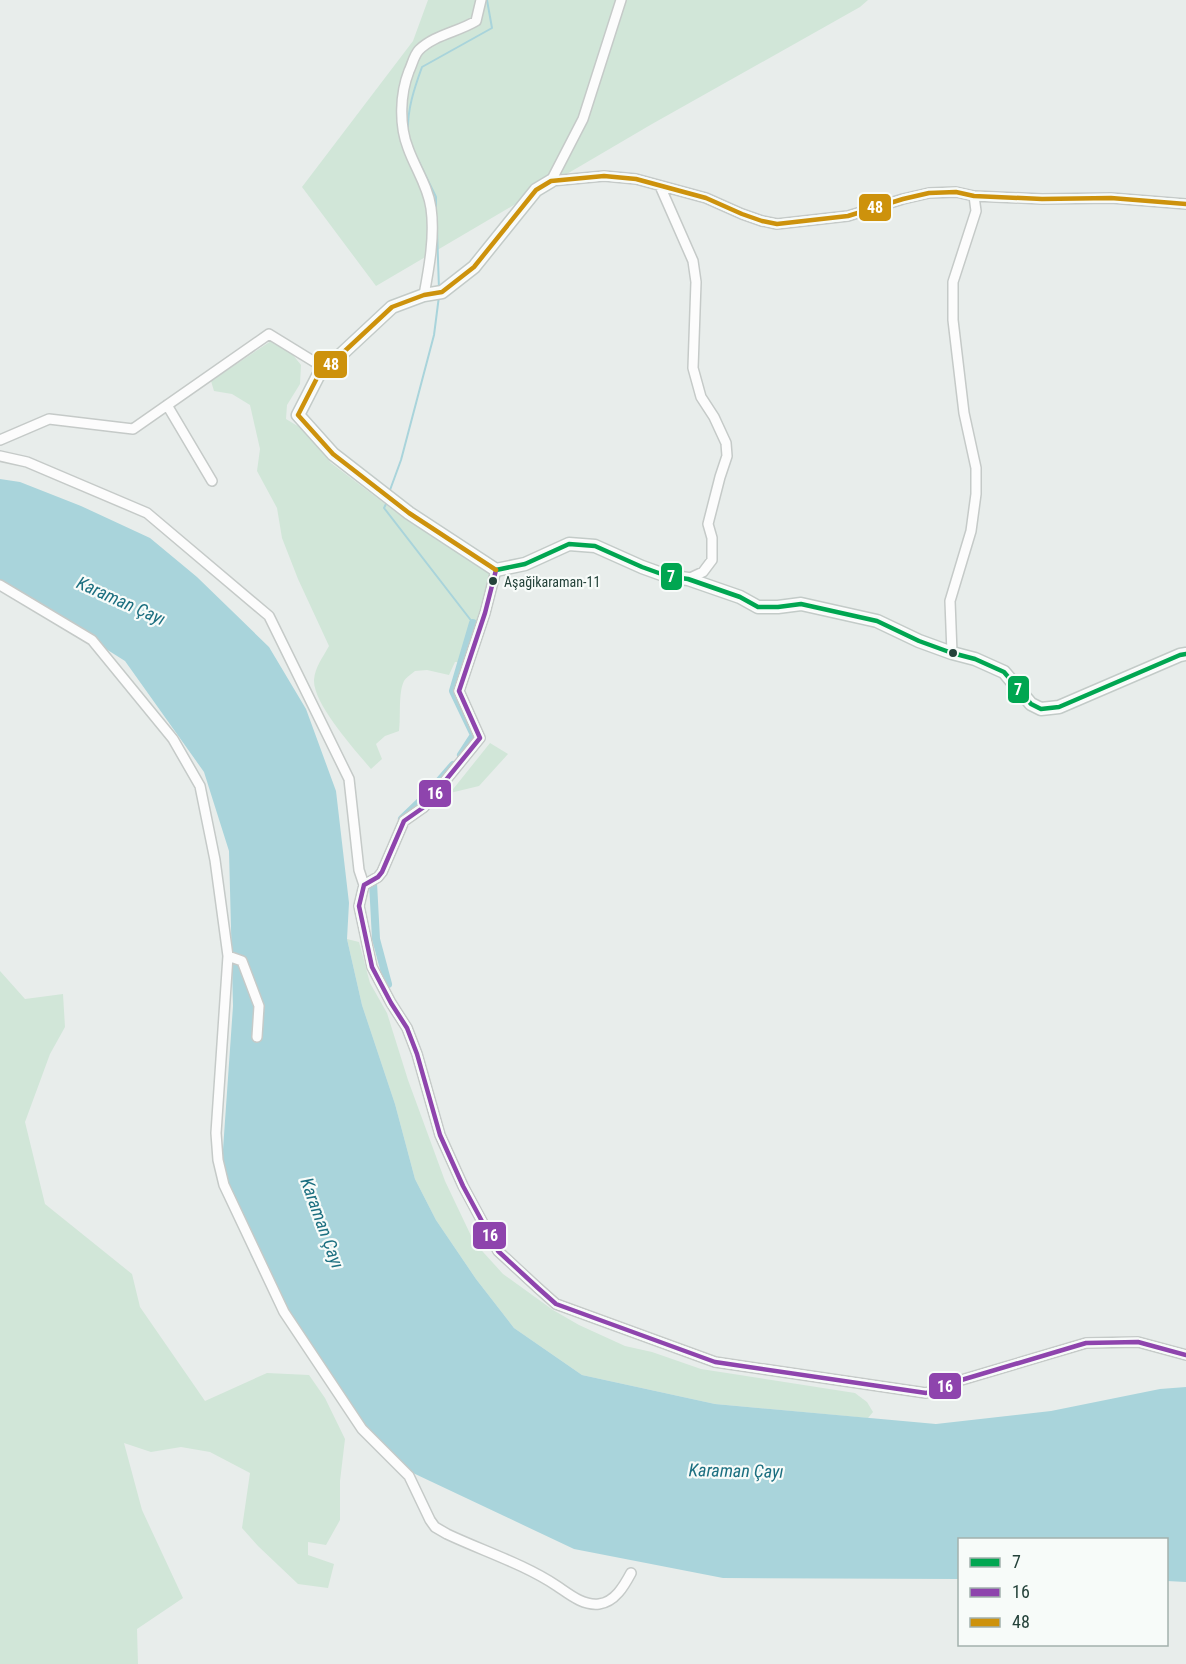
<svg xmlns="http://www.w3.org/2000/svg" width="1186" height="1664" viewBox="0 0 1186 1664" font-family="'Roboto Condensed',sans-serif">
<rect width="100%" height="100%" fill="#e8edeb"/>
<path fill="#d1e6d8" d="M428,0H868L860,7L652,124L376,286L302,187L413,41Z
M271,341L289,350L301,365L300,384L287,405L286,419L301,428L331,463L401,516L490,574L465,662H455L449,675L427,670L415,671C411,674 406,678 404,681C398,693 401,717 399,731L385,736L376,744L382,759L371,769C355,750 313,704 314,680C315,667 323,657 329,646L298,579L282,538L277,508L257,471L260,449L250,405L232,394L214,391L211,381Z
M490,743L508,754L479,786L450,793Z
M347,939L359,942L370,983L387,1013L408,1080L445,1181L474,1242L503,1274L553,1310L579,1325L625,1346L652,1352L701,1369L855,1393L867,1402L873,1412L868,1418L715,1404L582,1375L514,1328L476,1279L436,1220L415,1179L395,1104L362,1005Z
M0,971L25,999L63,994L65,1027L50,1054L25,1122L45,1204L132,1274L140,1307L205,1401L267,1373L309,1375L325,1398L345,1439L340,1481V1520L326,1545L308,1542V1555L334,1564L328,1588L298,1584L258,1546L242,1528L250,1473L210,1452L181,1447L151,1452L124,1443L142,1510L183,1598L137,1629L138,1664H0Z"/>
<path fill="#a9d4db" d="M0,479L20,482L81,506L150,538L197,577L269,647L306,709L336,791L349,903L347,939L362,1005L395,1104L415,1179L436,1220L476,1279L514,1328L582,1375L715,1404L936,1424L1051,1411L1160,1389L1186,1387V1582L1167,1581L1166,1540H960L959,1579L723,1578L574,1549L413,1473L347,1408L251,1256L222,1164L233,1006L229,851L204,772L125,661L0,582Z"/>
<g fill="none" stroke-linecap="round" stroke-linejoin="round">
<path stroke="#a9d4db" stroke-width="2" d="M408,133C407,110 414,89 422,67L492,28L487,0
M417,158L436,197V217
M437,229L439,289
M390,490L401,460L434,335L439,296
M386,504L384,508L473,623"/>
<path stroke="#a9d4db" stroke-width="8" d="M461,755L474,735L453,691L473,623
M402,819L427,795L453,765
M373,883L376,939L388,984"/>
<g stroke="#c5cac8" stroke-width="12">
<path id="street" d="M551,181L604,176L636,179L706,198L742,214L762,221L777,224L848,216L903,199L929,193L956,192L974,196L1042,199L1111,198L1186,204
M551,181L583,119L621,0
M660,186L693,261L696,282L693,368L701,397L714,417L726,443L727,456L720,477L708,524L712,538V560L703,572L688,579
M424,295C429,268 435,236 431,208C428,186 415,168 408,148C399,125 400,94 409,71C412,65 414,55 419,50C434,35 458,32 476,21L481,0
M167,405L212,481
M0,440L49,419L133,429L269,334L326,369
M0,456L27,462L147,513L269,616L349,779L359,870L364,885
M496,570L485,613L459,691L480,738L424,807L404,821L382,872L378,877L364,885L359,906L372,967L391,1003L407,1028L417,1054L440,1135L463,1186L498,1251L538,1288L556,1304L715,1362L926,1393L958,1381L1086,1343L1138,1342L1186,1355
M0,585L92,640L173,739L200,786L215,860L228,956L216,1133L218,1160L224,1185L284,1312L362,1429L409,1476L430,1520L435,1527L447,1534C483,1551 524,1564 557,1586C569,1594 583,1606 599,1604C615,1602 624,1586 631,1573
M952,653L950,601L971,531L976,494V468L964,413L953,320V282L976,211L974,196
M228,956L242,961L259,1006L257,1037"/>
</g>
<g stroke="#c3cbc8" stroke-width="15">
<path id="secondary" d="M551,181L536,190L474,267L442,292L424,295L392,307L318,376L298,415L333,454L409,513L496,570L525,564L569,544L595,546L642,567L667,576L688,579L740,597L758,607H778L801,604L877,621L919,641L952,653L975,659L1004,672L1031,704L1041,709L1059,707L1180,655L1186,654"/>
</g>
<use href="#street" stroke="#fcfcfc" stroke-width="9"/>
<use href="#secondary" stroke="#fcfcfc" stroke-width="12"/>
<g stroke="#f7fbf9" stroke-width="9">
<path id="bus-1" d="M496,570L525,564L569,544L595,546L642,567L667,576L688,579L740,597L758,607H778L801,604L877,621L919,641L952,653L975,659L1004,672L1031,704L1041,709L1059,707L1180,655L1186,654"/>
</g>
<g stroke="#f7fbf9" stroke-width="9">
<path id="bus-2" d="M496,570L485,613L459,691L480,738L424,807L404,821L382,872L378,877L364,885L359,906L372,967L391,1003L407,1028L417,1054L440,1135L463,1186L498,1251L538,1288L556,1304L715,1362L926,1393L958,1381L1086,1343L1138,1342L1186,1355"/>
</g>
<g stroke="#f7fbf9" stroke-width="9">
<path id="bus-3" d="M496,570L409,513L333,454L298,415L318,376L392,307L424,295L442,292L474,267L536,190L551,181L604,176L636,179L706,198L742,214L762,221L777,224L848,216L903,199L929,193L956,192L974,196L1042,199L1111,198L1186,204"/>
</g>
<use href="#bus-1" stroke="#00a651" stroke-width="4.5"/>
<use href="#bus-2" stroke="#8e44ad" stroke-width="4.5"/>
<use href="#bus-3" stroke="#cd920c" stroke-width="4.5"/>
</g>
<g fill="#24423a" stroke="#f7fbf9" stroke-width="2">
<circle cx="493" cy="581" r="5"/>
<circle cx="953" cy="653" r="5"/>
</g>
<g text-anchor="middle" stroke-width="4.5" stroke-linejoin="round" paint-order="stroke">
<g font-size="14" fill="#24423a" stroke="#f7fbf9" text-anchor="start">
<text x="504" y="587">Aşağikaraman-11</text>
</g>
<g font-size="18" font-style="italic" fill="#1c6f80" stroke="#f7fbf9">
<text transform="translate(121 601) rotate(24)" y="6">Karaman Çayı</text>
<text transform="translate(322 1223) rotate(70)" y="6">Karaman Çayı</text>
<text transform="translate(736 1471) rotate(1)" y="6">Karaman Çayı</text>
</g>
</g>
<g stroke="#f7fbf9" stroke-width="2">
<rect x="858" y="193" width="34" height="29" rx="6" fill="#cd920c"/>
<rect x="313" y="350" width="35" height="29" rx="6" fill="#cd920c"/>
<rect x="660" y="562" width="23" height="29" rx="6" fill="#00a651"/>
<rect x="1007" y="675" width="23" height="29" rx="6" fill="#00a651"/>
<rect x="418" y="779" width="34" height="29" rx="6" fill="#8e44ad"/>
<rect x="472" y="1221" width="35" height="29" rx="6" fill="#8e44ad"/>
<rect x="928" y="1372" width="34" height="28" rx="6" fill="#8e44ad"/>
</g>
<g font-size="16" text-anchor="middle" font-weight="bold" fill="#fff">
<text x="875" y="213">48</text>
<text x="331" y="370">48</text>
<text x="671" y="582">7</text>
<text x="1018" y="695">7</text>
<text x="435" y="799">16</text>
<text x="490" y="1241">16</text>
<text x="945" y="1392">16</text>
</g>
<rect x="958" y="1538" width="210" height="108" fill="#f7fbf9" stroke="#a3b1ad" stroke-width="1.5"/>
<rect x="970" y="1558" width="30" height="9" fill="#00a651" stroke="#a3b1ad" stroke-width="1.5"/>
<text x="1012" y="1568" font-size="18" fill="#24423a">7</text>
<rect x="970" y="1588" width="30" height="9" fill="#8e44ad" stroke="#a3b1ad" stroke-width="1.5"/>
<text x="1012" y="1598" font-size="18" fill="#24423a">16</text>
<rect x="970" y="1618" width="30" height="9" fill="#cd920c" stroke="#a3b1ad" stroke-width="1.5"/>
<text x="1012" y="1628" font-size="18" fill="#24423a">48</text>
</svg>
